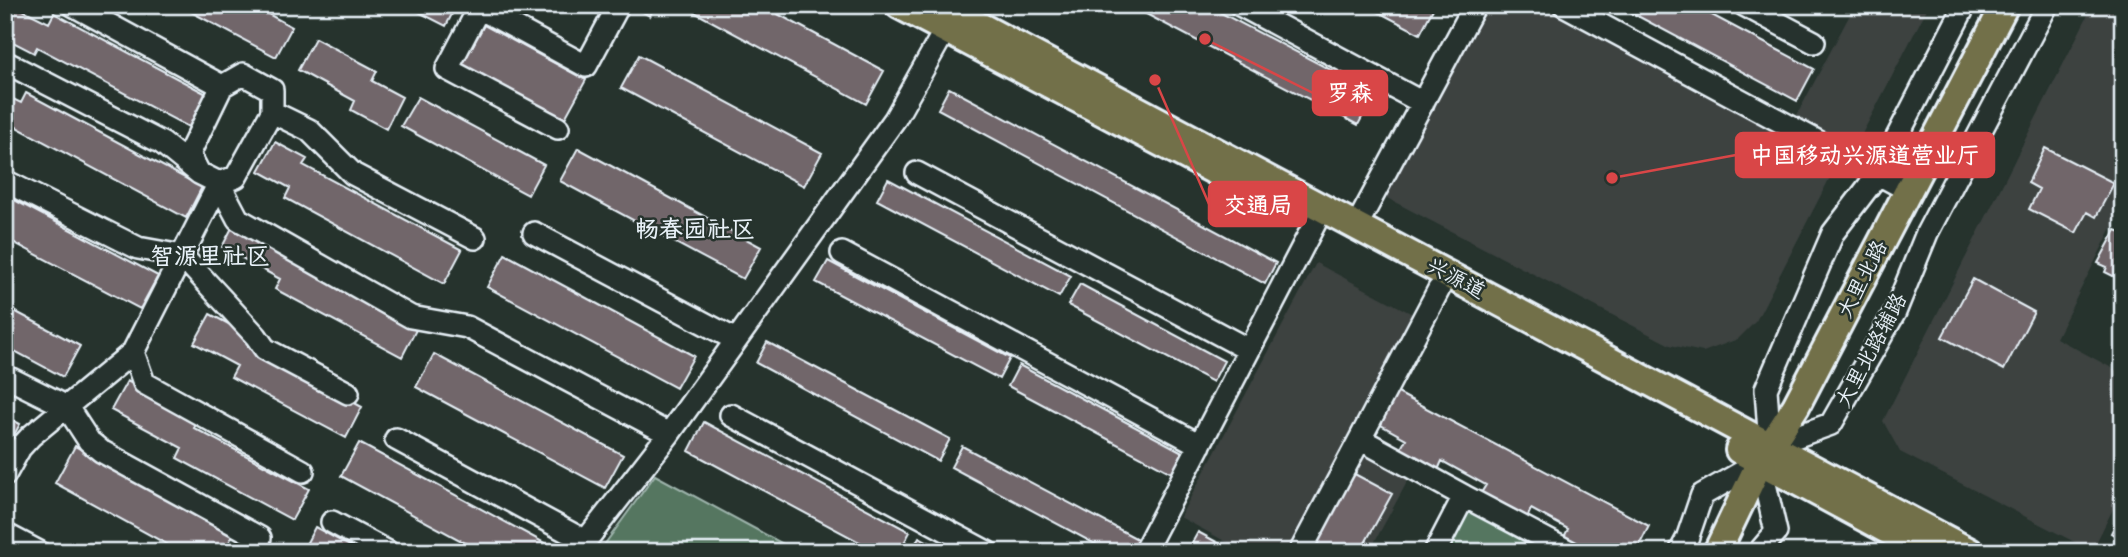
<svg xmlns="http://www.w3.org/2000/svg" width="2128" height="557" viewBox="0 0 2128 557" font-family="'Balsamiq Sans','LXGW WenKai TC',sans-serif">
<rect width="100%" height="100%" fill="#26332d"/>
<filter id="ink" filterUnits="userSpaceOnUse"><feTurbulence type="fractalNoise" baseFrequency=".0143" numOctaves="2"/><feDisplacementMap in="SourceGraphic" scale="14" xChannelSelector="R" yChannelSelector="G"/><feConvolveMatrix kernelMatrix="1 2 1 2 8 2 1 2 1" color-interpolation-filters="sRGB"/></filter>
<g filter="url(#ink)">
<path fill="#3c4240" d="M1484,5H1548L1790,128L1855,5H1929L1849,159L1840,158L1756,321L1738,339L1703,352L1670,345L1385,197Z
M2093,5H2123V206L2056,338L2123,374V489L2092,551L1900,452L1883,421Z
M1316,263L1418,317L1352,440L1412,473L1369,552H1245L1180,517Z"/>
<path fill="#547660" stroke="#9eb4ac" stroke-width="2" d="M655,475L798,552H599Z
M1466,501L1561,552H1440Z"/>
<path fill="#71666b" stroke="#e8f1f8" stroke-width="2" d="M178,5H252L292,27L276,57Z
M405,5H461L458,12L454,10L446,26Z
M637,5H655L650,16L635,8Z
M761,5L884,71L866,104L683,6Z
M1129,5H1206L1375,93L1358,125Z
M1365,5H1435L1420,34Z
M1617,5H1693L1814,69L1797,101Z
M17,7L49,23L54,13L214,98L196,131L37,47L34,53L5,38V29Z
M484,25L586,80L564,120L462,65Z
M315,38L377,71L372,81L402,97L386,129L351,110L355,101L298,70Z
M639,55L822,153L804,186L621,88Z
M949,88L1276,263L1265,284L938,109Z
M26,93L202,187L186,218L11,124L5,133V95L21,103Z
M418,97L544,165L528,195L401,126Z
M275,142L307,159L303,165L462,250L444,284L285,198L290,188L259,171Z
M578,148L761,247L743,279L560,181Z
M2045,148L2114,183L2096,217L2087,212L2076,233L2029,209L2039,189L2028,183Z
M888,179L1071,276L1059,297L877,200Z
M5,195L158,276L140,309L5,238Z
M237,218L418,326L402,357L275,289L280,279L222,247Z
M2116,230L2123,233V281L2105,272L2107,267L2098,263Z
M505,254L694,356L676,388L487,287Z
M828,261L1010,358L999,379L816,282Z
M1973,279L2034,312L2004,370L1942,337Z
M1080,284L1224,361L1213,382L1068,305Z
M5,306L80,346L63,377L5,346Z
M210,314L253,337L248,346L362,407L346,438L231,377L237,366L194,343Z
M767,342L950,439L938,461L756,363Z
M434,354L623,455L605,488L416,387Z
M1019,365L1190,456L1179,477L1008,386Z
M127,381L199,419L194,428L309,489L292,520L177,458L182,448L111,410Z
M1396,392L1649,526L1636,552H1621L1607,544L1603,552H1593L1564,537L1568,529L1531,509L1527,518L1481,493L1486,485L1442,461L1438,470L1400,450L1406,439L1379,424Z
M5,416L20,424L5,451Z
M704,422L910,532L899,552H878L689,451Z
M359,443L548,545L544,552H482L341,476Z
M75,446L234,533L224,552H181L55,483Z
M962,446L1145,543L1140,552H1110L951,467Z
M1349,471L1392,494L1360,552H1305Z
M2123,509V552H2114L2121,539L2111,533Z
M315,527L361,552H302Z
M1198,532L1235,552H1187Z
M919,537L947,552H911Z"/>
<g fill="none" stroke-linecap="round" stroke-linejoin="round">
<g stroke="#e8f1f8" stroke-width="26">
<path id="minor" d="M73,5L222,86L189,154L199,173
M481,5L479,8L586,66L616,10L608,5
M1240,5L1423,103
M1564,5L1908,190
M1744,5L1814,42
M1965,5L1878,174L1833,233L1766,389L1770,446L1831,424L1895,312L1927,233L2047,5
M479,8L447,69L558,128
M5,62L162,143L199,173L219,183L133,352L31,436L20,448L5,475
M222,86L243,74L272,90V112
M917,173L1249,350
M5,181L138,248L182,256L256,336L265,349L348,393
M1357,225L1475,5
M534,233L736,340
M475,238L353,174L309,130L272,112L236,177L219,183L238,219L411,317L467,327L669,434
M842,253L1200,445
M1439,289L1360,439L1464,496
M133,352L144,383L303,471
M5,376L67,407L89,441L101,451L260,538
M731,415L987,552
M396,439L585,541
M332,522L388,552
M5,534L39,552
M577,552L669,434L895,119L945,30
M1144,552L1315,223
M1300,552L1360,439
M1435,552L1464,496L1570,552
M1680,552L1687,539L1702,495L1760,462L1776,532L1759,552"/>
</g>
<g stroke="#e8f1f8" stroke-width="32">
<path id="major" d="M899,5L1272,201
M940,5L1970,552
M1739,450L1928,552
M1717,552L1760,462L1796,406L2005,5"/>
</g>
<use href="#minor" stroke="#26332d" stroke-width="21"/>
<use href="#major" stroke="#726f4a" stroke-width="26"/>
</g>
</g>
<g text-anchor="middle" stroke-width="5" stroke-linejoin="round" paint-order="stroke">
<g font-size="21" fill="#e8f1f8" stroke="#26332d">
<text transform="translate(1456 278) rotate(28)" y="7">兴源道</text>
<text transform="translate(1862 279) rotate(-63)" y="7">大里北路</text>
<text transform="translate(1871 350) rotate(-62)" y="7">大里北路辅路</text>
</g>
<g font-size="24" font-weight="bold" fill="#e8f1f8" stroke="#26332d">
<text x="695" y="237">畅春园社区</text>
<text x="210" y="264">智源里社区</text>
</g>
</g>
<path fill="none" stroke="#d94647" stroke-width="2.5" d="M1205 39L1313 93M1612 178L1736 155M1155 80L1209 204"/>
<g fill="#d94647" stroke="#26332d" stroke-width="2.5">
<circle cx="1205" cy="39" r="7"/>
<circle cx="1612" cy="178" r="7"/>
<circle cx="1155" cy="80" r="7"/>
</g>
<g fill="#d94647" stroke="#d94647" stroke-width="2.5">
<rect x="1313" y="71" width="74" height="44" rx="7"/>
<rect x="1736" y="133" width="258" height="44" rx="7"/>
<rect x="1209" y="182" width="97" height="44" rx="7"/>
</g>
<g font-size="23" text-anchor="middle" font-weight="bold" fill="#fff">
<text x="1350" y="101">罗森</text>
<text x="1865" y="163">中国移动兴源道营业厅</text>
<text x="1258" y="213">交通局</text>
</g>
<rect width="2128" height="557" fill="none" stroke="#26332d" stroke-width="28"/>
<rect x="14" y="14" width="2100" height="529" fill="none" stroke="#e8f1f8" stroke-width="2.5" filter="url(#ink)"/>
</svg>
